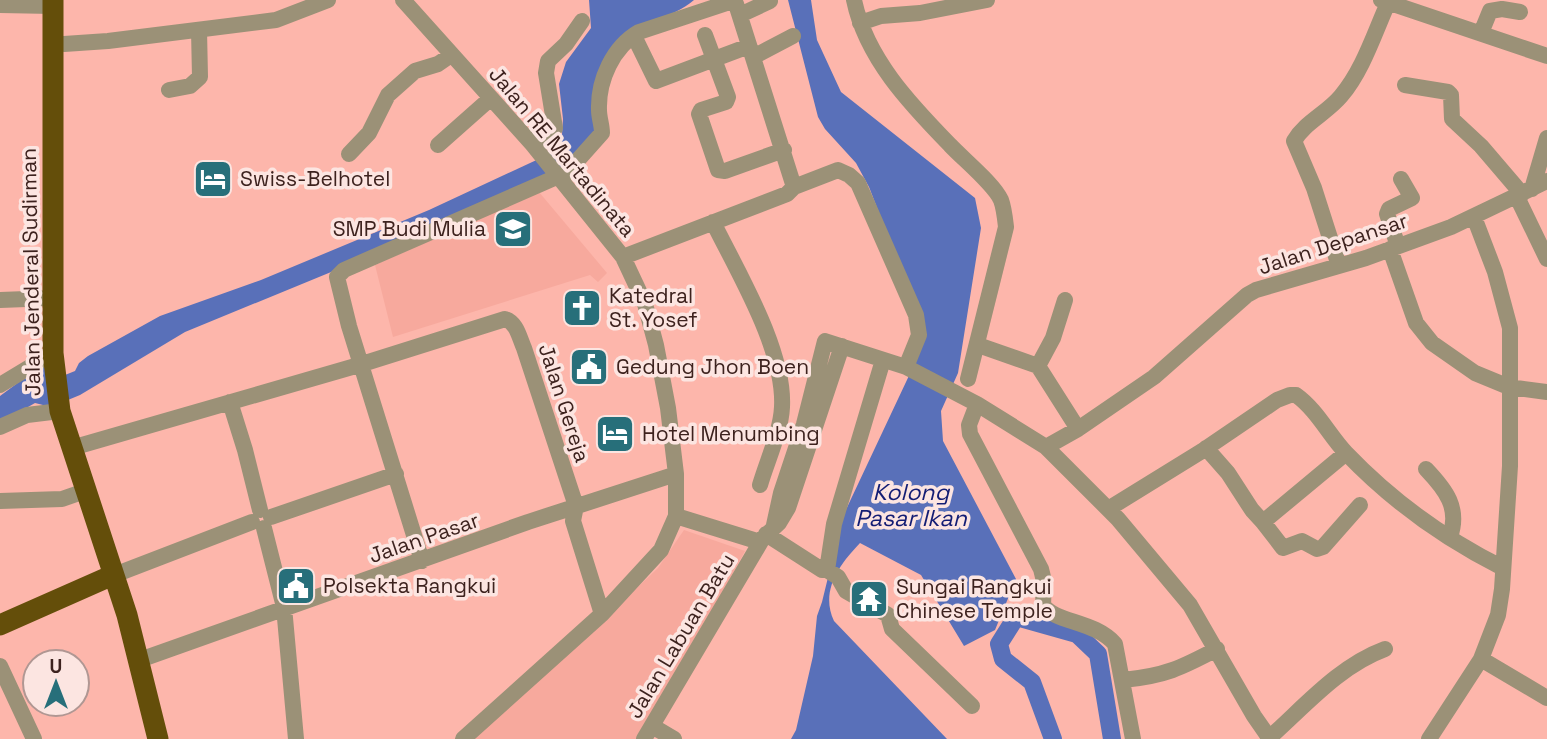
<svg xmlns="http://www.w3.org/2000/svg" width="1547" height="739" viewBox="0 0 1547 739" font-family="'Space Grotesk',sans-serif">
<rect width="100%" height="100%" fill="#fdb6ab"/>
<path fill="#f7a99d" d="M539,192L607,273L598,282L590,275L393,337L375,265Z
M684,530L745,551L716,604L637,739H469L574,647L658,568Z"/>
<path fill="#5970b9" d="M589,0H694C673,18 639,23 620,44C611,54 604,109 597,127C589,145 564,165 549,177L336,270L185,332L80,395L51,407L35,403L0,423V396L46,362L65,375L75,371L79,363L88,356L160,316L261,280L429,210L543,157L557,143L562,134L563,119L559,84L566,62L591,28Z
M788,0H811L817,40L841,92L975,198L981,228L958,373L941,411L943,441L1016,579L995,630L964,646L921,575L860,543C839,565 820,591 834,621L947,739H791L796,730L813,656L817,616L822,602L843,516L914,365L923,327L869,187L856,163L825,129L818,117Z"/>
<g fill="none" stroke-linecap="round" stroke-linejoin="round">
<path stroke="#5970b9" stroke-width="18" d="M1053,739L1032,682L1003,659L999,644L1016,617L1077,634L1098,654L1112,739"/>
<path stroke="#9b9177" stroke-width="16" d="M403,0L533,145L623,257L645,304L656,345L668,408L676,474V516L661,550L602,614L463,739
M854,0C866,58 910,104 950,145C963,159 994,184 1001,200C1004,208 1005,218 1006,227L968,379
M1381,0L1547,56
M0,5L53,6
M740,15L770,1
M860,23L881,16L920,13L987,0
M1481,33L1490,11L1502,9L1520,12
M705,35L728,97L726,102L701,110L699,114L718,170L725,171L784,150
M634,36L656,81L749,46
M64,44L108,41L276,20L328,0
M753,57L793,36
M1405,85L1448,92L1451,95L1452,119L1481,146L1522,194
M169,90L190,86L200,77L199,30
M438,145L491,98
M533,145L555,128L546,73L548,61L566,44L582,21
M349,154L369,133L388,95L415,71L438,64L451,55
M561,179L602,133C602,125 599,118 599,110C598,80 613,47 639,32L733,1L736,4L794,187
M1532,189L1547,138
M1517,197L1547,259
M713,222C738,273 785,350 782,407C781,431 767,461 760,485
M1398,246L1387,214L1389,209L1412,198L1401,179
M1390,249L1416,323L1432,343L1475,373L1509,387L1547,392
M623,257L787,194L794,187L838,170L849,175L858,183L916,315L919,335L906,367L977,404L1046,447L1118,519L1190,605L1254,716L1270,739
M1339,266L1314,188L1294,141C1305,122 1327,113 1341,96C1363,70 1374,34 1388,3
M0,300L53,298
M1065,300L1053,338L1038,366L1078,429
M978,345L1038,366
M0,385L53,353
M230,402L245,450L260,510
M977,404L969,425L970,434L1041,569L1044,581L1043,605C1055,623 1094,620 1115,644L1133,739
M0,427L27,415L60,411
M82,445L359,365L505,319C517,323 519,337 524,348L576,506
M1046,447L1078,429L1154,377L1247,295L1256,290L1366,258L1451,227L1547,181
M1206,448L1228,473L1252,510L1263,522L1346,453
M1426,469C1446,490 1460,508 1450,537
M0,501L62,499L85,491
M576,506L573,521L602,614
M1108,509L1202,451L1277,400L1290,395H1296C1317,410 1329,435 1346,453C1391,500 1445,539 1503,568
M676,516L760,542
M271,517L396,474
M1263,522L1283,548L1302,541L1317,549L1323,547L1360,505
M774,525L781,493L804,424L825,341L906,367
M264,528L284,607L296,739
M766,534L822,570H827L834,524L883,360
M422,561L349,326L337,277L344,270L559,176
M827,570L838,577L846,591L888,615L892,629L972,706
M122,572L252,522
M148,657L528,522L676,474
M1481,659L1547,698
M0,666L34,739
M1123,680C1165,676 1181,668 1217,649
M652,726L674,739
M1269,738C1305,706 1339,666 1385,649
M644,739L763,538L779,523L788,508L842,346
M1429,739L1481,659L1498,615L1502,589L1510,466V328L1495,272L1474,217"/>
<path stroke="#644e0a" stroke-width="21" d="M53,0V353L60,411L127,615L158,739
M0,625L113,575"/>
</g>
<defs>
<g id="hotel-square" transform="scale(2.0125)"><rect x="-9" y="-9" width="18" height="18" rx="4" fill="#276f7a" stroke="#fce5e1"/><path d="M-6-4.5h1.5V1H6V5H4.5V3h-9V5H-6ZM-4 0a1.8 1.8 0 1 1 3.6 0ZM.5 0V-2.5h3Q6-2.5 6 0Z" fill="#fff"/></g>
<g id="school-square" transform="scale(2.0125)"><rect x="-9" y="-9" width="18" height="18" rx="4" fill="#276f7a" stroke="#fce5e1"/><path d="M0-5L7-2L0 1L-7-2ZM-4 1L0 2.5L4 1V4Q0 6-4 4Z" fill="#fff"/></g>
<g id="church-square" transform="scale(2.0125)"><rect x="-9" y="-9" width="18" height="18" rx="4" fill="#276f7a" stroke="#fce5e1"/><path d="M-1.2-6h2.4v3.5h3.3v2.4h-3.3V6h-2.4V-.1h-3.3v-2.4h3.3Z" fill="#fff"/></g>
<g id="civic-square" transform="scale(2.0125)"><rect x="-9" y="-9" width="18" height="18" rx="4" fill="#276f7a" stroke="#fce5e1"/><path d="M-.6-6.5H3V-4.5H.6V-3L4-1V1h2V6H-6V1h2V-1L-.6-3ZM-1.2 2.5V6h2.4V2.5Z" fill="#fff"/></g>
<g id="temple-square" transform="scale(2.0125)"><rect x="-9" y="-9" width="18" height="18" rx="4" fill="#276f7a" stroke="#fce5e1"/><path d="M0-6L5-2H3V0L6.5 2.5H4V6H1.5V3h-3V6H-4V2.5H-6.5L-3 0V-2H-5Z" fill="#fff"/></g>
</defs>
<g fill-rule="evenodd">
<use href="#hotel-square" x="213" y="179"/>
<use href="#school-square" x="513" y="229"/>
<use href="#church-square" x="582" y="308"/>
<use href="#civic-square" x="589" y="367"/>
<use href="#hotel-square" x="615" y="434"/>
<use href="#civic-square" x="296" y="586"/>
<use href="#temple-square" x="869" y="599"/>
</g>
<g text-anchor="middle" stroke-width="7" stroke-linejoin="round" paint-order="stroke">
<g font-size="21" fill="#3d221e" stroke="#fce5e1">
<text transform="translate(562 152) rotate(50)" y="7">Jalan RE Martadinata</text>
<text transform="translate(1333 244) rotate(-18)" y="7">Jalan Depansar</text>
<text transform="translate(31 272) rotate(-91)" y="7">Jalan Jenderal Sudirman</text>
<text transform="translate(564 403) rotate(72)" y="7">Jalan Gereja</text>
<text transform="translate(424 538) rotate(-19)" y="7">Jalan Pasar</text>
<text transform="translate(681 636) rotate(-59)" y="7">Jalan Labuan Batu</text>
</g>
<g font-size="21" fill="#3d221e" stroke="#fce5e1" text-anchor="start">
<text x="240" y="186">Swiss-Belhotel</text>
<text x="486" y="236" text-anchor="end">SMP Budi Mulia</text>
<text x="609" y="303">Katedral<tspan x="609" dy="24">St. Yosef</tspan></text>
<text x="616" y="374">Gedung Jhon Boen</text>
<text x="642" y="441">Hotel Menumbing</text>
<text x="323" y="593">Polsekta Rangkui</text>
<text x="896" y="594">Sungai Rangkui<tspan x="896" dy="24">Chinese Temple</tspan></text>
</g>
<g font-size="23" font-style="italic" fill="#131d74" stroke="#fce5e1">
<text x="911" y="500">Kolong<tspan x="911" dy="26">Pasar Ikan</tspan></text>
</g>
</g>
<g transform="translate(56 683)"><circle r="33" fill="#fce5e1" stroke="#b09793" stroke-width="2"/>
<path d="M0-5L12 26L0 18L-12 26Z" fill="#276f7a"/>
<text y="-10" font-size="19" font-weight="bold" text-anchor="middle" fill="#3d221e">U</text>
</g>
</svg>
